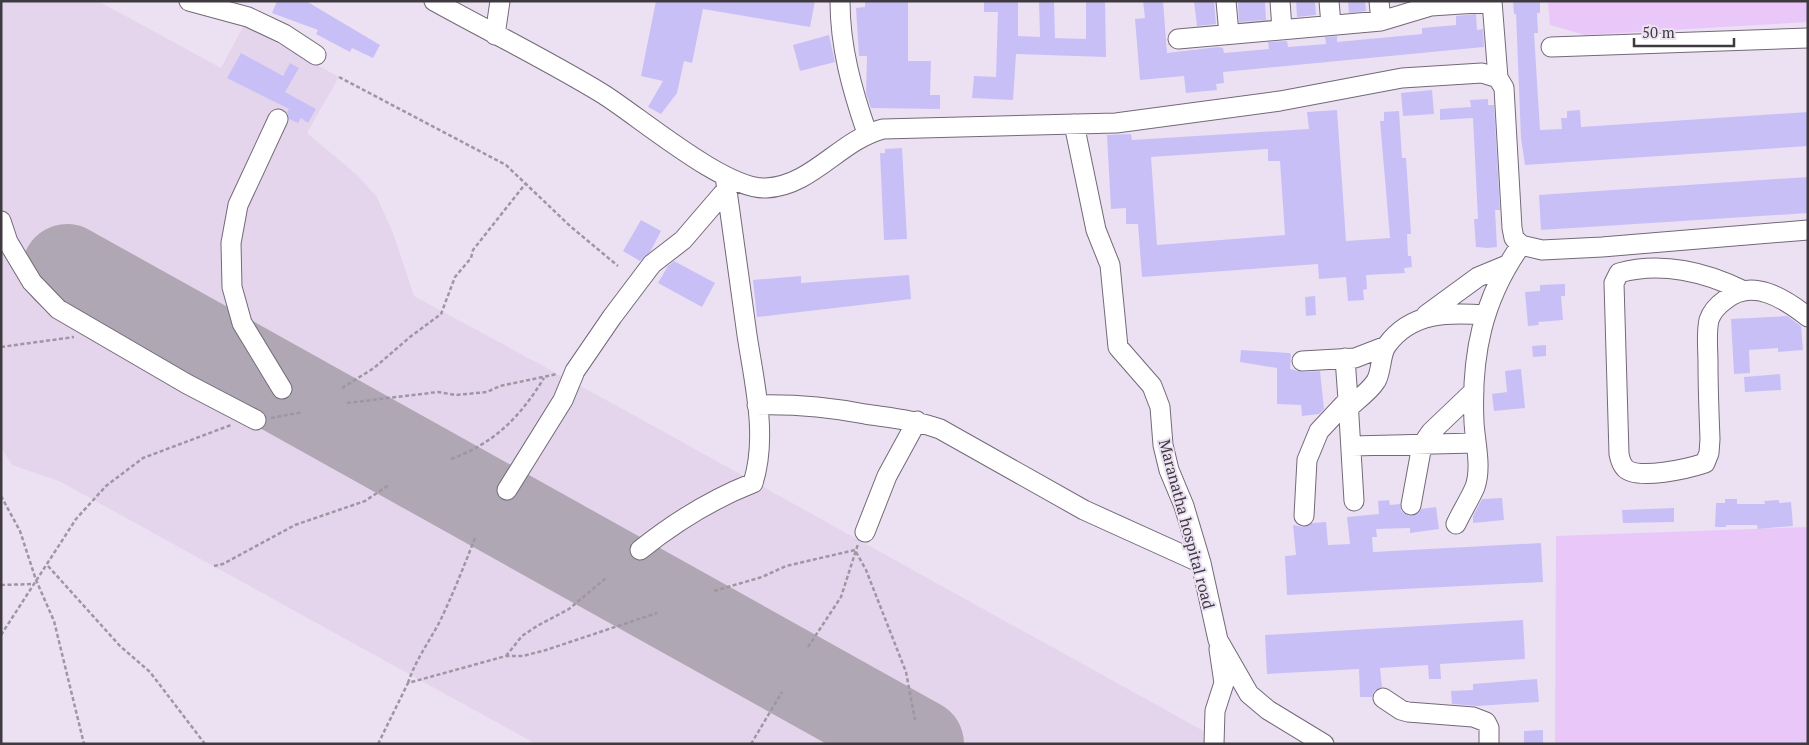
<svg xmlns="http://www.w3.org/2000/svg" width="1809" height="745" viewBox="0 0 1809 745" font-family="'PT Serif',serif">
<rect width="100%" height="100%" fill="#ece1f2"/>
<path fill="#e5d5ec" d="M1,1H98L221,68L244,25L339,77L307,133L356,174L377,197L393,233L414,296L619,407L1227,744H536L59,481L12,465L1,448Z"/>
<path fill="#eac7f9" d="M1548,1H1808V22L1585,35L1550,25Z
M1808,527V744H1555L1556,536Z"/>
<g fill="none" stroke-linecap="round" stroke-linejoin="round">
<path stroke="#b0a7b4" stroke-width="90" d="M67,269L919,744"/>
</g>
<path fill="#c9bff7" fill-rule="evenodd" d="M277,1H306L380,45L373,58L352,48L350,52L316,34L318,30L272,13Z
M656,1H815L810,27L703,9L692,63L684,61L677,93L661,114L648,107L663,81L641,76Z
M908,1V61H931L930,95H940V109L871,108L866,93L867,56H859L856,8L865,7V2Z
M984,1H1018V36L1040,37L1039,1H1054L1055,38L1086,39V1H1105L1106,57L1016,54L1013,100L972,98L974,76L996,77L998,12H984Z
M1143,1H1163L1167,53L1218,47L1223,48L1224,53L1269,49L1268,42L1287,41L1288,47L1326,44L1325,37L1337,36V42L1422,34V28L1456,25V16L1476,14L1477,30L1483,29L1484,47L1223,72L1224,83L1216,84L1217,90L1186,93L1184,76L1140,80L1135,19L1145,18Z
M1194,1H1214L1216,24L1197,26Z
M1245,1H1265L1266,20L1239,22L1238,3Z
M1296,1H1315L1316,15L1297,17Z
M1348,1H1365L1366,11L1349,13Z
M1513,1H1540V13H1537L1538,33H1534L1540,130L1562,129L1561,118H1567V111L1580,110L1581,127L1808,112V146L1525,165L1521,138L1516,14H1514Z
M829,35L835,62L800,71L793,45Z
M241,53L283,76L290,63L299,68L285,92L316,109L308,123L301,118L298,123L289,119L287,112L289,109L227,78Z
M1432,90L1434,114L1403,116L1401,93Z
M1488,99V105H1494L1500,210H1495L1497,247L1487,248L1476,247L1474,219H1478L1473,118L1440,120V109L1471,107L1470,100Z
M1337,110L1346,241L1390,238L1380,121H1384V112L1399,111L1402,158H1406L1411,234H1407L1408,256H1411L1412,267L1404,268L1405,273L1366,275L1367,289L1363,290L1364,300L1348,301L1346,277L1319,279L1318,264L1142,277L1138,224H1126V208L1111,209L1107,135L1131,134L1132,140L1309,129L1307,112ZM1268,149V161H1280L1285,235L1157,245L1151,157Z
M902,148L907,239L884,240L880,153H885V149Z
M1808,177V213L1541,230L1539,195Z
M641,220L661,231L650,252L640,261L623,251Z
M674,261L715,283L702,307L658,283L668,266Z
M909,275L911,299L757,317L753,280L801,276V283Z
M1565,284V296H1561L1563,320L1538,322L1539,325L1528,326L1525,292L1540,291V285Z
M1315,296L1316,315L1306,316L1305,297Z
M1787,316L1801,326L1803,350L1778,352V348L1749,350L1750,373L1734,374L1731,319Z
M1546,345V356L1533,357L1532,346Z
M1241,350L1289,353L1291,354L1290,369L1303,372L1320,371L1324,409L1319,414L1302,416L1301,405L1277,404V368L1240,362Z
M1521,369L1525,408L1494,411L1492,394L1507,392L1505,371Z
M1780,374L1781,390L1745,392L1744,377Z
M1502,498L1504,520L1473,523V516L1482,499Z
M1725,499H1737V504H1765L1764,501L1779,500V503L1791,502L1793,526L1758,529L1757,525H1726V527H1715L1716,503H1725Z
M1389,500L1390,505L1400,504L1401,511L1409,516L1415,515L1421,509L1436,507L1439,529L1410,533V528L1376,529L1377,537H1372L1373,552L1541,543L1543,582L1287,595L1285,556L1296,555L1293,525L1304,527L1312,523L1326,522L1328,545L1350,544L1347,517L1379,514L1378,501Z
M1674,508V522L1623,523L1622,510Z
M1523,620L1525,659L1440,664L1441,679H1429L1428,665L1380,668L1382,687L1374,691L1372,697H1360L1359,669L1267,674L1265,635Z
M1537,679L1539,702L1477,706L1452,704L1451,691L1473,690V684Z
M1543,730V744H1524V731Z"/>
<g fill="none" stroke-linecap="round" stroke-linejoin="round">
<g stroke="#736978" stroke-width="21">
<path id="minor" d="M189,1L248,17L284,34L316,55
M434,1C490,32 549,61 603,94C641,118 725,190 766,188C812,186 840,140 883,129L1116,123L1280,101L1402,78L1482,73L1498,78L1504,88L1512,228L1514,238L1521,245L1542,250L1602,247L1808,230
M840,1C840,47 852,90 867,133
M1226,1L1229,34
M1280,1L1282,29
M1329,1L1331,25
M1379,1L1381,21
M1492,1L1498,78
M495,35L500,1
M1178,39L1381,21L1431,6L1492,2
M1551,47L1808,38
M278,119L238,205L231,243L232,287L242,323L282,389
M1074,124L1096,230L1110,265L1118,347L1152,386L1160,407L1163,445L1169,470L1184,506L1201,563L1218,640L1249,694L1268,710L1324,744
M1,221L8,242L32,282L58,309L187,384L256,420
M1744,291C1706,272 1661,261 1619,273L1614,283L1619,454C1620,459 1622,465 1625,468C1637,481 1690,468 1705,463L1709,453L1710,439C1709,414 1708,388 1708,363C1708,349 1706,333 1709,320C1712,311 1718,305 1725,300C1752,277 1785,299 1808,317
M1426,315L1478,277L1507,265
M1302,361L1355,358L1386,346
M1348,400L1354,501
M757,405C794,404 828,407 865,414C891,418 915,420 940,429L1084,510L1201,563
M1348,408C1357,400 1369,392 1376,381C1382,371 1380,354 1387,345C1411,312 1449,312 1485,315
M1352,446L1475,443
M507,490L563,400L575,371L612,317L652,264L683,240L732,183
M1411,505L1422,445L1431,432L1474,391
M1304,516L1307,460L1319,431L1348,400L1345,358
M1456,524C1462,511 1470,499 1475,487C1482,467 1475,442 1474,422C1471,356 1482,300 1521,245
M865,532L887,476L917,421
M640,550C675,522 712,499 753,483C768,436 754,382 747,335C740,282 732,229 725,176
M1383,698L1401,710L1408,712L1473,717L1486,722L1489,728V744
M1214,744L1215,711L1224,683L1219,649"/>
</g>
<path stroke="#9e96a2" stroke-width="2.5" stroke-dasharray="4 2.5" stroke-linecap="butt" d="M339,77L506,165L570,226L618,266
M1,347L74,337
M342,388L374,368L410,337L441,314L455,277L471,258L473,250L526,183
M347,403L438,392L456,395L487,392L500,386L557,374
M271,418L303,412
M451,459C495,443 520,417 544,378
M1,496L20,531L36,580L54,621L84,744
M48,566L120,646L150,672L205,744
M214,566L223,564L295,525L365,501L389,485
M1,585L33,584
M714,591L762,577L786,566L855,550L866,570L906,672L915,720
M1,635L76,519L106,486L143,458L231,425
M808,647L841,597L858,544
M506,656L522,636L537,626L569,609L606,578
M408,683C415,661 429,642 440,621C453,594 464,566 475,538
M378,744L408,683L506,656H523L546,650L657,613
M751,744L782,692"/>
<use href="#minor" stroke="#fff" stroke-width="19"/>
</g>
<g text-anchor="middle" stroke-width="4" stroke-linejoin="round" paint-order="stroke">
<g font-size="16" fill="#3e3a40" stroke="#ece1f2">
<text transform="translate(1187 524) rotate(75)" y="6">Maranatha hospital road</text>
</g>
</g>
<rect width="1809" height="745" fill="none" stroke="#3e3a40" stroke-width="5"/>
<path d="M1634 38v8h100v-8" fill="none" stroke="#3e3a40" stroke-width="2.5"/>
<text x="1642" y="38" font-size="15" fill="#3e3a40" stroke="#ece1f2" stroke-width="4" paint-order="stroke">50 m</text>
</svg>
